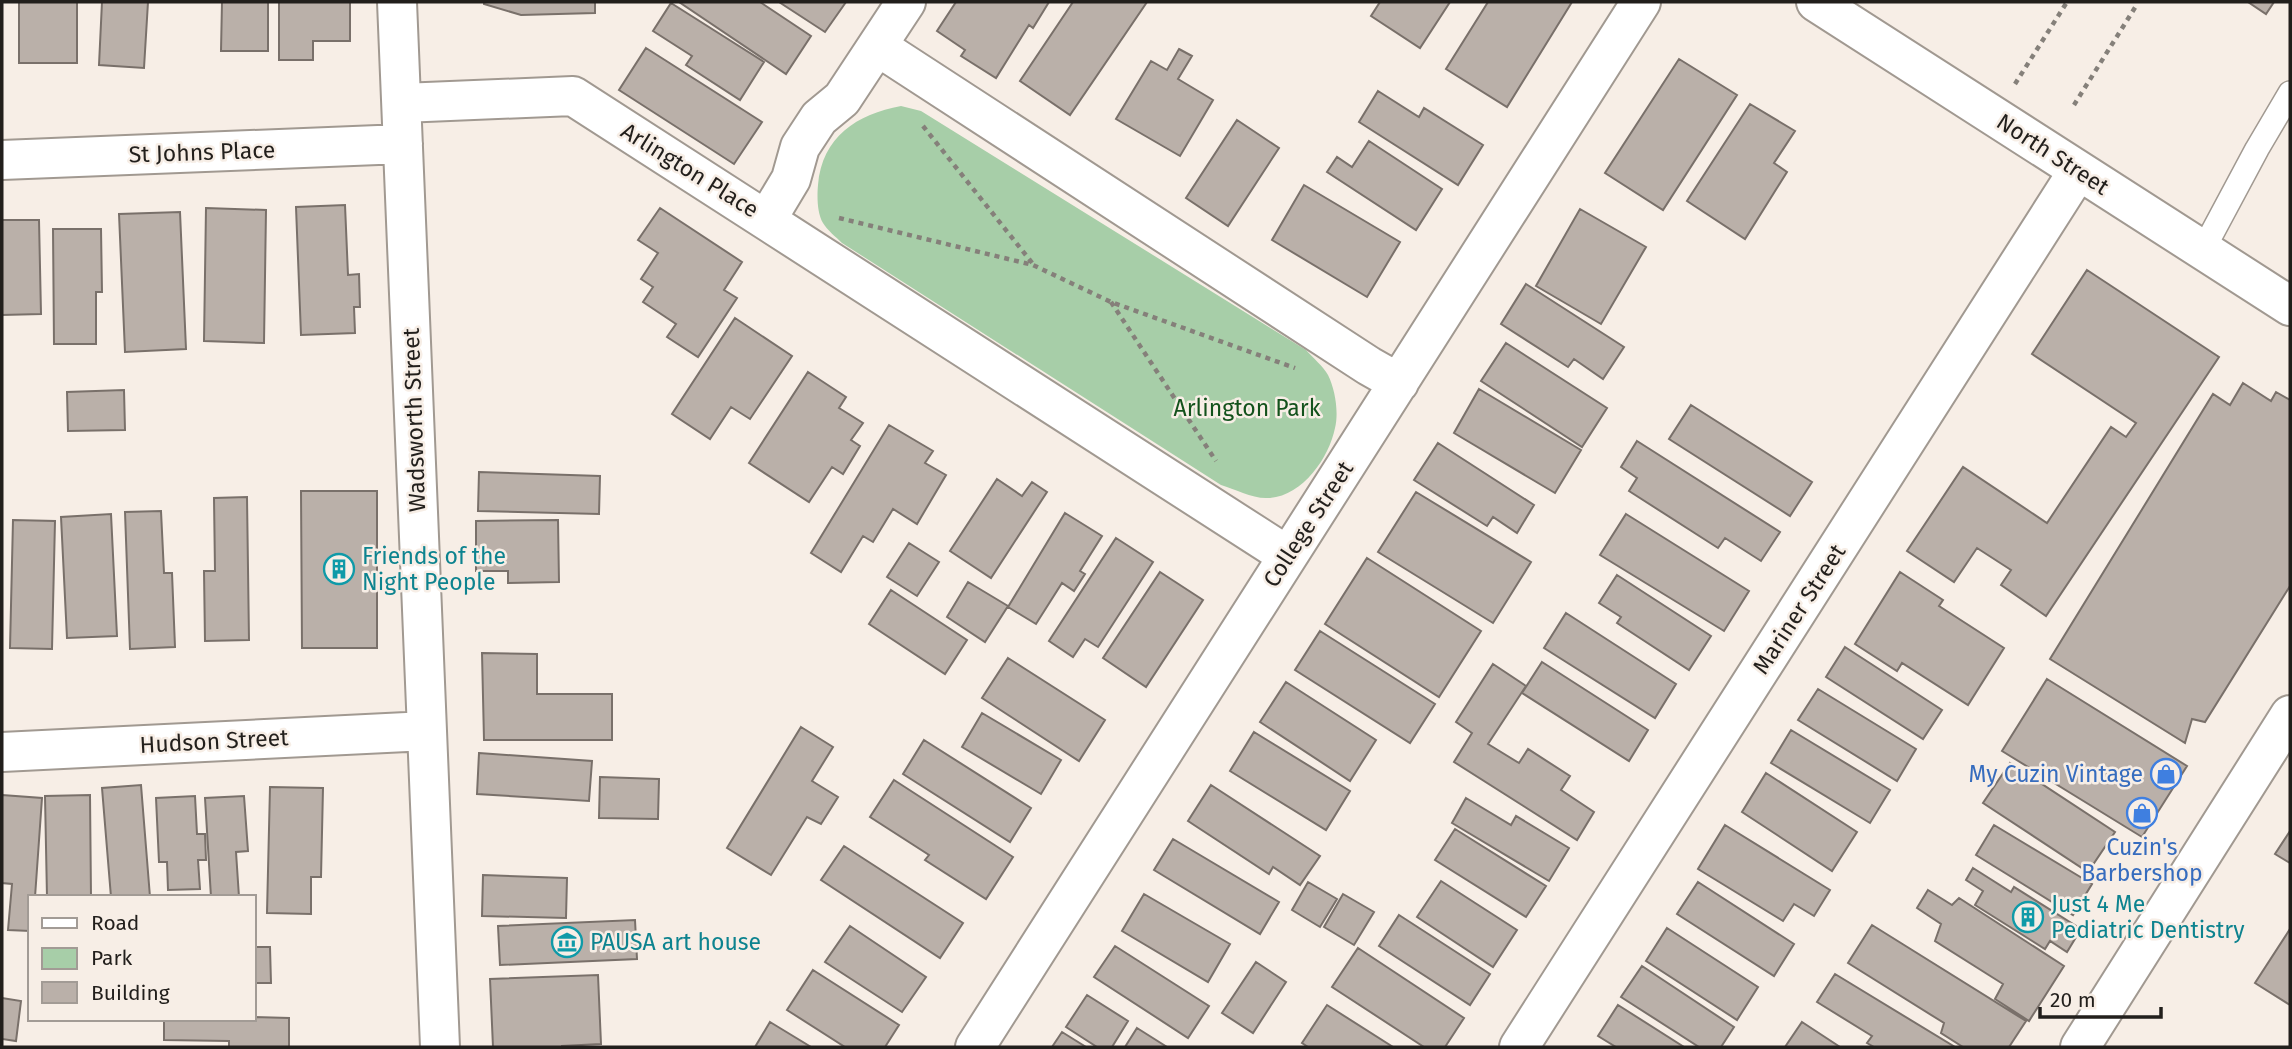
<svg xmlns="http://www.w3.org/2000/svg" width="2292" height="1049" viewBox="0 0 2292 1049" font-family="'Fira Sans',sans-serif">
<rect width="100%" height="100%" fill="#f7eee6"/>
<path fill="#a7cea8" d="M901,106L921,111L1306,350C1313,358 1323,366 1328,375C1335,389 1339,412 1335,428C1329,458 1302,497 1268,498C1253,499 1235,489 1221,485L842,243C836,237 827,230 823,223C817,213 817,196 818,185C822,137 857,114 901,106Z"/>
<path fill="#bab0a9" stroke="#79706a" stroke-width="2" d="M19,2H77V63H19Z
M102,2H148L144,68L99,65Z
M222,2H268V51H221Z
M279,2H350V41H313V60H279Z
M484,2H595V13L521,15L484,4Z
M679,2H760L811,36L786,74Z
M779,2H846L825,32Z
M956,2H1049L1033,28L1029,25L996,78L961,56L965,50L937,31Z
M1073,2H1147L1070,115L1020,81Z
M1380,2H1450L1420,48L1371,16Z
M1488,2H1572L1507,107L1446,69Z
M2248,2H2274L2266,14Z
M671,3L764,62L740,100L686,65L692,56L653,31Z
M646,48L762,122L734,164L619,90Z
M1179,49L1192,56L1178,79L1213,100L1180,156L1116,119L1151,61L1167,70Z
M1679,59L1737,95L1663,210L1605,173Z
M1378,91L1419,117L1424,108L1483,145L1458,185L1359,122Z
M1750,104L1795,131L1774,163L1787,172L1745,239L1687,201Z
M1237,120L1279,148L1228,226L1186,198Z
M1369,141L1442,189L1416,230L1327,172L1337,157L1352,167Z
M1304,185L1400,242L1367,297L1272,240Z
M345,205L348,275L359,274L360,307H354L355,333L301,335L296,207Z
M206,208L266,210L264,343L204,341Z
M660,208L742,262L724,290L737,298L698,357L667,337L676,324L643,302L653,287L641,279L658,253L638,240Z
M1580,209L1646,247L1601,324L1536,286Z
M180,212L186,349L125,352L119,214Z
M2,220H39L41,314L2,315Z
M53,229H101L102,292H96V344H54Z
M2087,270L2219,357L2046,616L2001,585L2011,570L1977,548L1954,582L1907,551L1963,467L2047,523L2111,427L2126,437L2136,423L2032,354Z
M1526,284L1624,347L1603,379L1574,359L1568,367L1501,324Z
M735,318L792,356L750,419L731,407L710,439L672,414Z
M1506,343L1607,408L1582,447L1481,381Z
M808,372L846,397L839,408L863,423L851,440L860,446L843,474L832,467L809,502L749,463Z
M2243,383L2271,401L2276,392L2290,400V586L2205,722L2192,719L2185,743L2050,659L2213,394L2230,405Z
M1479,389L1581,450L1555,493L1454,433Z
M124,390L125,430L68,431L67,392Z
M1691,405L1812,482L1790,516L1669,439Z
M889,425L933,451L925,463L946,475L917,524L893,509L873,542L863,536L841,572L811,553Z
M1637,441L1780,532L1761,561L1725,538L1718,548L1629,491L1637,478L1621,467Z
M1438,443L1534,505L1517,533L1493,517L1487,526L1414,480Z
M479,472L600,476L599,514L478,511Z
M997,479L1022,496L1032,482L1047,492L991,578L950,551Z
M301,491H377V648H302Z
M1416,492L1531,562L1493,623L1378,552Z
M247,497L249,640L205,641L204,571H215L214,498Z
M161,511L164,573H172L175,647L130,649L125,512Z
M1065,513L1102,536L1080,571L1085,574L1074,591L1062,583L1036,624L1008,607Z
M111,514L117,636L67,638L61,517Z
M1626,514L1749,591L1724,631L1600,555Z
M13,520L55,521L52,649L10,648Z
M558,520L559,582L508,583V571H476V521Z
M1116,538L1153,562L1098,647L1085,639L1073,657L1049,641Z
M909,543L939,562L917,596L887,577Z
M1367,558L1481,631L1439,697L1325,624Z
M1160,572L1203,600L1146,687L1103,658Z
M1900,572L1943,600L1939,606L2004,648L1968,705L1902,663L1897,671L1855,644Z
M1617,575L1711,636L1689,670L1617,623L1621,617L1599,603Z
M968,582L1008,606L985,642L947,617Z
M891,590L967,640L945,674L869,624Z
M1566,613L1676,684L1655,718L1544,648Z
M1320,631L1435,704L1410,743L1295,670Z
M1845,647L1942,710L1923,739L1826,677Z
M482,653L537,654V694H612V740H484Z
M1008,658L1105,720L1079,761L982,698Z
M1542,662L1648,730L1629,761L1522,693Z
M1493,664L1526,686L1488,744L1519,763L1528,749L1570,776L1561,790L1594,812L1577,840L1454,762L1472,733L1456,722Z
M2047,679L2187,766L2142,837L2002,751Z
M1286,682L1376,740L1350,781L1260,722Z
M1818,689L1916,749L1897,781L1798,720Z
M982,713L1061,760L1041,794L962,747Z
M801,727L833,747L812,781L838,797L821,824L807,817L771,875L727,848Z
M1791,730L1890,790L1870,823L1771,763Z
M1254,732L1350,791L1326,830L1230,771Z
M924,740L1031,808L1010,842L903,774Z
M479,753L592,761L589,801L477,794Z
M2010,763L2115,832L2088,872L1983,803Z
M1766,773L1857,832L1832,871L1742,812Z
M600,777L659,779L658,819L599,818Z
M894,780L1013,857L986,899L925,860L929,855L870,817Z
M141,785L150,897H111L102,788Z
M1211,785L1320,856L1300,885L1273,867L1269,874L1188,821Z
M270,787L323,788L321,877H311V914L267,913Z
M2,795L42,798L35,897H30V931L8,930L12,884L2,883Z
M90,795L91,897H47L45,796Z
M195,796L197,834H205L206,860H198L200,889L168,890L167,862H159L156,798Z
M244,796L248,851L236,852L239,897H211L205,798Z
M1466,798L1511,825L1516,816L1569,848L1549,881L1452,823Z
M1725,825L1830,890L1814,916L1794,904L1783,921L1698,869Z
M1994,825L2092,884L2073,915L1976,855Z
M1455,829L1546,886L1526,917L1435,860Z
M2290,831V863L2275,854Z
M1173,839L1279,902L1260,934L1154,870Z
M844,846L963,923L940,958L821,880Z
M1973,868L2011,892L2014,887L2081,929L2067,952L2050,941L2045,949L1975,905L1983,891L1966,880Z
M483,875L567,878L566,918L482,916Z
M1441,881L1517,930L1493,967L1417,917Z
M1308,882L1337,899L1320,927L1292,910Z
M1698,882L1794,944L1774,976L1677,914Z
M1928,890L1952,905L1959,898L2064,966L2029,1021L1995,999L2003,984L1935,941L1941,924L1917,908Z
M1144,894L1230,944L1208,982L1122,931Z
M1343,894L1374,912L1354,945L1324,927Z
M1399,915L1490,974L1470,1005L1379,946Z
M635,920L637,959L500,965L498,926Z
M1872,925L2026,1021L2009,1047H1963L1941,1033L1944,1023L1848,963Z
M850,926L926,977L902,1012L825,962Z
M1667,928L1758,987L1737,1020L1646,961Z
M2290,929V1005L2255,983Z
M1115,946L1209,1006L1188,1038L1094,977Z
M254,947H270L271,983H254Z
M1358,948L1464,1018L1445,1047H1424L1332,987Z
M1256,962L1286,982L1253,1033L1222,1013Z
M1642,966L1734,1027L1721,1047H1699L1621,997Z
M813,970L899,1025L885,1047H845L787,1010Z
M1835,974L1955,1047H1874L1867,1043L1872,1036L1817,1002Z
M598,975L601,1044L562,1046V1047H493L490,979Z
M1087,995L1128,1021L1112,1047H1097L1066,1027Z
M2,998L21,1001L16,1041L2,1039Z
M1327,1005L1393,1047H1308L1302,1043Z
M1618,1005L1684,1047H1616L1598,1036Z
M254,1017L289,1018V1047H229V1041L164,1040V1019H254Z
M770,1022L811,1047H755Z
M1802,1022L1840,1047H1785Z
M1137,1028L1167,1047H1125Z
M1062,1032L1086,1047H1052Z"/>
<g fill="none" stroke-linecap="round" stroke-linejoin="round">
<g stroke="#a19991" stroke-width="26">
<path id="service" d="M2203,250L2257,149L2290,93"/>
</g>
<g stroke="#a19991" stroke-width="42">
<path id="minor" d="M397,2L440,1047
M877,46L1369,366L1399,383
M402,103L573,96L1288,556
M2,160L403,144
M767,219L791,179L800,147L819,118L842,99L906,2
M2,752L427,731
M975,1047L1641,2
M1519,1047L2078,171"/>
</g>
<g stroke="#a19991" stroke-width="42">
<path id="tertiary" d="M1816,2L2290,306
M2080,1047L2290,715"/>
</g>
<path stroke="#85807a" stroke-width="4.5" stroke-dasharray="5 5" stroke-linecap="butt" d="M2015,84L2067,2
M2074,105L2136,6
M923,126L1033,264
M839,218L1033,265L1111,302L1295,368
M1111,302L1216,461"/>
<use href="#service" stroke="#fff" stroke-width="23"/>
<use href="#minor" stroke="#fff" stroke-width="38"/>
<use href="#tertiary" stroke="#fff" stroke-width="38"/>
</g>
<defs>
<g id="building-ring" transform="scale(1.575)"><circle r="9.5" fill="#f7eee6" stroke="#0f9aa8" stroke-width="1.5"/><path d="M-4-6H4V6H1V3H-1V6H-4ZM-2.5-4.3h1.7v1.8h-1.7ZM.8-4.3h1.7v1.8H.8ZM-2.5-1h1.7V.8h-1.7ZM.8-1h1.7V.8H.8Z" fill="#0f9aa8"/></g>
<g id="shop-ring" transform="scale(1.575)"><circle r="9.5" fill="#f7eee6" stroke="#3f7fe0" stroke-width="1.5"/><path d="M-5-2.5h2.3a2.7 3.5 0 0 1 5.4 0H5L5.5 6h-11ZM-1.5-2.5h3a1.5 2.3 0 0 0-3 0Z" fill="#3f7fe0"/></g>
<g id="museum-ring" transform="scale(1.575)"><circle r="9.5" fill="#f7eee6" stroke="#0f9aa8" stroke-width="1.5"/><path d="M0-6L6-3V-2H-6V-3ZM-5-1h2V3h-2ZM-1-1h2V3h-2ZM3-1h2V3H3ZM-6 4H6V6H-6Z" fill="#0f9aa8"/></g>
</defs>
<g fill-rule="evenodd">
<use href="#building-ring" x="339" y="569"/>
<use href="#shop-ring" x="2166" y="774"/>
<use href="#shop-ring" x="2142" y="813"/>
<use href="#building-ring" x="2028" y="917"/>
<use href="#museum-ring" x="567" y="942"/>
</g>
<g text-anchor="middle" stroke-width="5" stroke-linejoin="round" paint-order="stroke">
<g font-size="23" fill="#221f1c" stroke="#f7eee6">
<text transform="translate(202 152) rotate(-2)" y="8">St Johns Place</text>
<text transform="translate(2053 154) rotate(33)" y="8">North Street</text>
<text transform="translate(690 170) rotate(32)" y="8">Arlington Place</text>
<text transform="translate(414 420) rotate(-92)" y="8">Wadsworth Street</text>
<text transform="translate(1308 524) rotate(-57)" y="8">College Street</text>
<text transform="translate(1799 609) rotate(-57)" y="8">Mariner Street</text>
<text transform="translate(214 741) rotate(-3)" y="8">Hudson Street</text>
</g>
<g font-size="23" fill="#13521c" stroke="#f7eee6">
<text x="1247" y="416">Arlington Park</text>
</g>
<g font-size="23" fill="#0d838f" stroke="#f7eee6" text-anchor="start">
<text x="362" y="564">Friends of the<tspan x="362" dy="26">Night People</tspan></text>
<text x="2051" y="912">Just 4 Me<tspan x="2051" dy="26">Pediatric Dentistry</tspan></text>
<text x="590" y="950">PAUSA art house</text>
</g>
<g font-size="23" fill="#366cbe" stroke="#f7eee6" text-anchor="end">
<text x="2143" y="782">My Cuzin Vintage</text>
<text x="2142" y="855" text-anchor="middle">Cuzin's<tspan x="2142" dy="26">Barbershop</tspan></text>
</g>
</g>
<rect width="2292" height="1049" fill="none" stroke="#221f1c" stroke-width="7"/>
<rect x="28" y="895" width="228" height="126" fill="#f7eee6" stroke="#a29b95" stroke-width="2"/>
<rect x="42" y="918" width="35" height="10" fill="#ffffff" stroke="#a29b95" stroke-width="2"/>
<text x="91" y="930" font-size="21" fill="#221f1c">Road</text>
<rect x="42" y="948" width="35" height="21" fill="#a7cea8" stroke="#a29b95" stroke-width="2"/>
<text x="91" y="965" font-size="21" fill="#221f1c">Park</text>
<rect x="42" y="982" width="35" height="21" fill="#bab0a9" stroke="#a29b95" stroke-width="2"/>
<text x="91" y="1000" font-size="21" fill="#221f1c">Building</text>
<path d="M2040 1007v10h121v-10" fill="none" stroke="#221f1c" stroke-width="3.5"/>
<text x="2050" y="1007" font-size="21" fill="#221f1c" stroke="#f7eee6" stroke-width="5" paint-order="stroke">20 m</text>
</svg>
